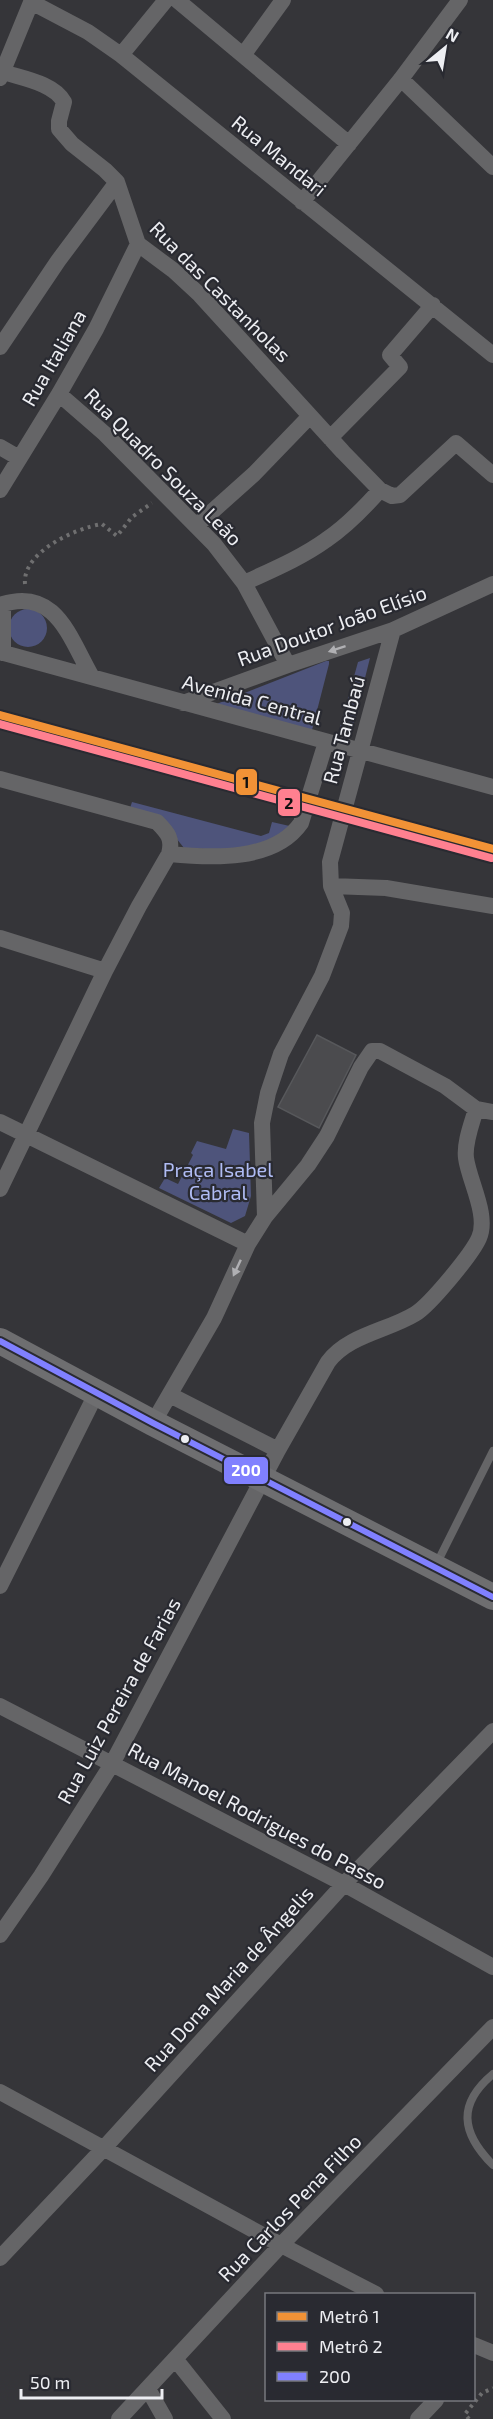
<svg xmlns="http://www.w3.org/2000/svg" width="493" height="2419" viewBox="0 0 493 2419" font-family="'Exo 2',sans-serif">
<rect width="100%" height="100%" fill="#353539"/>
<path fill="#4e547b" d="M9 628a19 19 0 1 1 38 0a19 19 0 1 1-38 0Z
M370,658L351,734L339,731L358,662Z
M326,661H329V664L312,730L214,705Z
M132,802L261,836L269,833L272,822L294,827L266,852L184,848L176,838L130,808Z
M233,1129L249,1133L251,1196L245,1216L231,1223L159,1188L165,1178L178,1184L193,1155L191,1153L197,1141L226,1149Z"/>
<path fill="#4b4b4e" stroke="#57585b" stroke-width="1.5" d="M317,1035L356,1055L319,1128L278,1107Z"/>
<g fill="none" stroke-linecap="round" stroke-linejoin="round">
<path stroke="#6f6f70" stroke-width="4" stroke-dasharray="3 4.5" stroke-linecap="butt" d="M25,584C22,552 76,528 102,524L117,536L132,517L152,503
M469,2419L465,2414L482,2393L493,2388"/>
<path stroke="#656567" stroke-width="8" d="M436,1565L493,1451
M493,2074C457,2104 461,2133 493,2165"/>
<path stroke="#656567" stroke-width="16" d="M177,0L349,144
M31,2L88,32L121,55L493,355
M244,54L283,0
M121,55L166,0
M3,72C21,78 54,83 64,102L59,121V129L72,144L105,170L117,182L138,244L173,270L200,295L343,452L380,490L392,496L400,495L456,443L493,475
M0,78L32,0
M401,79L493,167
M302,202L401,79L460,0
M0,347L58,261L117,182
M59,394L105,434L214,544L244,583L288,665
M330,438L400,367L390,355L433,305
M0,447L19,458
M0,490L59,394L96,329L138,244
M197,525L254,474L310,416
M244,583C272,570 301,558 326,540C347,526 364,508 380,490
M0,605C56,586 69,637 92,677
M0,652L493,787
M3,653V604
M183,703L288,665L393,630L493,584
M0,779L157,822C168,833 173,839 169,854
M331,886L386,888L493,906
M0,938L105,971
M476,1109L493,1112
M0,1122L248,1244
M0,1189L105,971L139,906L169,854C211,858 274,862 301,823L326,742
M265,1217L262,1123L268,1093L281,1054L322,976L341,926L342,913L331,886L330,862L393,630
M170,1395L278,1450
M153,1423L214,1318L248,1244L265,1217L308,1165L327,1136L361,1067L372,1051H380L445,1086L476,1109
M0,1586L96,1394
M0,1706L344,1884L493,1967
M0,1935L41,1876L112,1764L278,1450L328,1362C348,1335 387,1331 415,1314C430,1305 472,1254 479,1238C489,1215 469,1181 466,1158C464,1143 472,1123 476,1109
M0,2092L281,2245L376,2294
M0,2258L104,2148L344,1884L493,1731
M474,2345L493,2353
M176,2360L223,2419
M148,2389L165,2419
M119,2419L281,2245L493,2027
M418,2419L436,2400"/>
<path stroke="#6e6e70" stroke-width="26" d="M0,1341L153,1423L493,1597"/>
<g stroke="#292a31" stroke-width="10">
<path id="bus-1" d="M0,1341L153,1423L493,1597"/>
</g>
<use href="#bus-1" stroke="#8080ff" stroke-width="6"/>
<g stroke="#292a31" stroke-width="12">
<path id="metro-1" d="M0,715L493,849"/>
</g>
<g stroke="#292a31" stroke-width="12">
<path id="metro-2" d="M0,724L491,858"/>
</g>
<use href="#metro-1" stroke="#f19236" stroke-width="8"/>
<use href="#metro-2" stroke="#ff8090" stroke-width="8"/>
</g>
<defs><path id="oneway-solid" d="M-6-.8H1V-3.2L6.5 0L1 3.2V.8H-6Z" transform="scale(1.5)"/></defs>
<g fill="#b0b0b3">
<use href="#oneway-solid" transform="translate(337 649) rotate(162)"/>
<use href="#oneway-solid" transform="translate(237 1268) rotate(115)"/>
</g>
<g fill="#edeef2" stroke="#292a31" stroke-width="2">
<circle cx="185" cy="1439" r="5"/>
<circle cx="347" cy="1522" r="5"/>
</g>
<g text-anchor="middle" stroke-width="4.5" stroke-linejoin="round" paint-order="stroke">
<g font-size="20" fill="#edeef2" stroke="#292a31">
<text transform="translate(279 156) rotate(39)" y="7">Rua Mandari</text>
<text transform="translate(220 292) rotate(45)" y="7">Rua das Castanholas</text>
<text transform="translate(54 358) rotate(-60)" y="7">Rua Italiana</text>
<text transform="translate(163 467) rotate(45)" y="7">Rua Quadro Souza Leão</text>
<text transform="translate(332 626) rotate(-20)" y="7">Rua Doutor João Elísio</text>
<text transform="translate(252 700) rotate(15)" y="7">Avenida Central</text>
<text transform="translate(344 730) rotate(-75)" y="7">Rua Tambaú</text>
<text transform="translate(119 1701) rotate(-61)" y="7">Rua Luiz Pereira de Farias</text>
<text transform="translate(257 1816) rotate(28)" y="7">Rua Manoel Rodrigues do Passo</text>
<text transform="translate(229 1979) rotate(-48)" y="7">Rua Dona Maria de Ângelis</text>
<text transform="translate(290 2208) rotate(-46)" y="7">Rua Carlos Pena Filho</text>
</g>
<g font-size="20" fill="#b0bcf4" stroke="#292a31">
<text x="218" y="1177">Praça Isabel<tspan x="218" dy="23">Cabral</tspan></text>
</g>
</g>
<g stroke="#292a31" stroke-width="2">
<rect x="235" y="768" width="23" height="28" rx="6" fill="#f19236"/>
<rect x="277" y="788" width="24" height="29" rx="6" fill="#ff8090"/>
<rect x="223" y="1456" width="46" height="29" rx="6" fill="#8080ff"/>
</g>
<g font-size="16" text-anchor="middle" font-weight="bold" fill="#fff">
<text x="246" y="1476">200</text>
</g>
<g font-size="16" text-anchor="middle" font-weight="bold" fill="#111">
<text x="246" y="788">1</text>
<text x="289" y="809">2</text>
</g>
<rect x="265" y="2293" width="210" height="108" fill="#292a31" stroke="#77787e" stroke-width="1.5"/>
<rect x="277" y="2312" width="30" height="9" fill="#f19236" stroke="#77787e" stroke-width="1.5"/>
<text x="319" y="2323" font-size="18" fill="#edeef2">Metrô 1</text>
<rect x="277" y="2342" width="30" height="9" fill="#ff8090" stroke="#77787e" stroke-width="1.5"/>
<text x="319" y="2353" font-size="18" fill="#edeef2">Metrô 2</text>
<rect x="277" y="2372" width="30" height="9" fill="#8080ff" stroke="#77787e" stroke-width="1.5"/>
<text x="319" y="2383" font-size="18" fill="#edeef2">200</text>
<g transform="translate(445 48) rotate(30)" stroke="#292a31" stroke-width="4.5" paint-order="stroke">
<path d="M0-4.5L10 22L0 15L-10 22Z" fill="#edeef2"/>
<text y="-9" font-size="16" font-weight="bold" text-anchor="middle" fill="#edeef2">N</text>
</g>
<path d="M21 2389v9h141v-9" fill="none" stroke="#edeef2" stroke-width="3"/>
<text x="30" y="2389" font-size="18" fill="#edeef2" stroke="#292a31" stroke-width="4.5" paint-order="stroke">50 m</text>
</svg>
